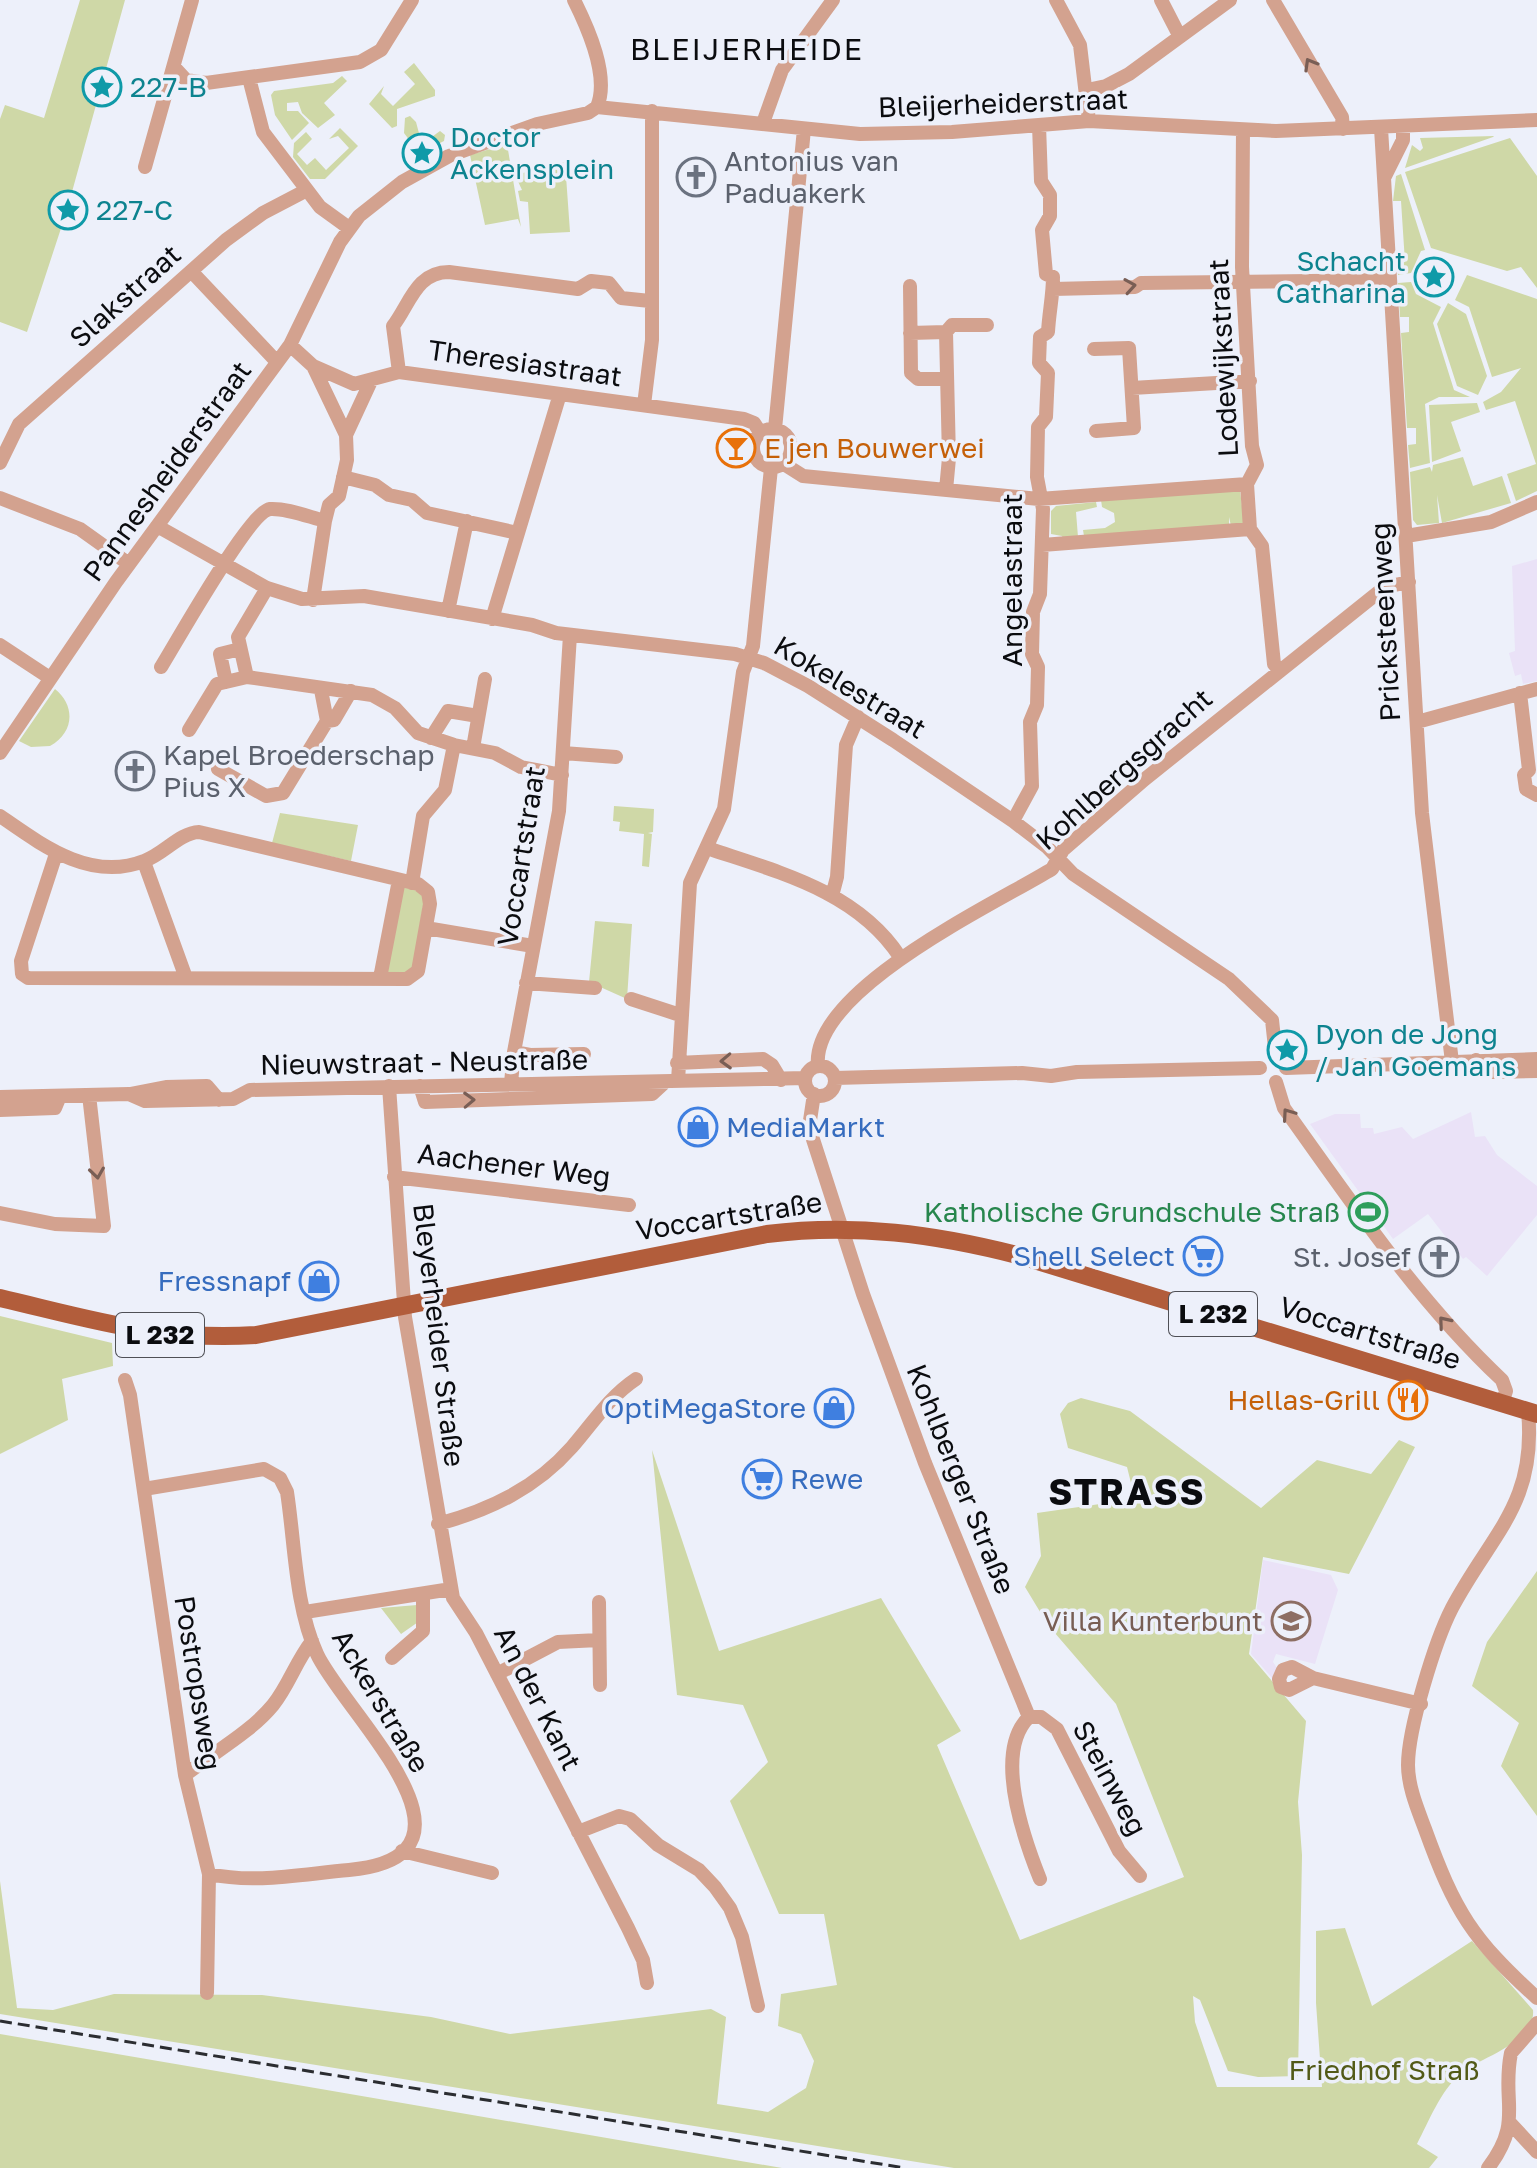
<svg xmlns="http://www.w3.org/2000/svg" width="1537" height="2168" viewBox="0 0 1537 2168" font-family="'Golos Text',sans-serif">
<rect width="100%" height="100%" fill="#edf0fa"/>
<path fill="#eae2f7" d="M1537,559V681L1523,684L1521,674L1515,676L1509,653L1515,651L1512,566Z
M1471,1112L1475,1137L1485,1136L1497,1155L1537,1186V1215L1487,1276L1466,1257L1463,1259L1428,1214L1393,1239L1310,1124L1335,1114H1360L1361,1128H1373L1374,1134L1402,1127L1413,1139Z
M1263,1560L1331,1575L1338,1590L1315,1664L1276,1654L1273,1662L1277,1668L1272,1678L1251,1654Z"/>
<path fill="#cfd8a7" d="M80,0H125L67,210L27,332L0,322V119L5,105L44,118Z
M414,63L435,90V96L397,109V126L392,128L369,104L384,86L381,94L393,106L415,84L404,72Z
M342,76L347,81L324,103L335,115L318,128L302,113L298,102L287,103V111H298L309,123L292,140L275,115L271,95L274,91L333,83Z
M410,116L416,122L420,137L429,139L440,131L445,135L444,141L428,149L413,145L404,133L405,118Z
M340,128L358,146L325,179H310L293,157L294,143L306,132L312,139L297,154L307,165L315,158L326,170L349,148L338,136L329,139Z
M1494,136L1493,137L1405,168L1412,145L1420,151L1423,148L1420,138Z
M1510,138L1537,176V288L1521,267L1507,271L1431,248L1405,172Z
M507,144L521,227L518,219L485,225L470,155Z
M565,162L570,232L530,234L528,202L520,201L518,191L522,190L515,175Z
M1401,174L1425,250L1421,251L1411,273L1398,275L1397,263L1405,262L1401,201H1393L1396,176Z
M1467,275L1537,299V491L1516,501L1507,474L1536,464L1515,401L1486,410L1483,402L1501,392L1521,368L1492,377L1469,307L1455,300Z
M1411,282L1416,294L1441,307L1433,323L1454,390L1470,397H1439L1425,404L1430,463L1410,468L1408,445L1416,444V428H1407L1401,333L1409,332V317H1400L1398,283Z
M1448,303L1466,314L1487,376L1478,395L1457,386L1437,324Z
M1477,403L1480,412L1451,422L1461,451L1432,462L1429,405Z
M1463,457L1473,486L1502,476L1511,503L1442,523L1437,495L1439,523L1417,525L1413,520L1410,472L1430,467L1432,472L1433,465Z
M1240,490L1244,523L1231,526L1229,517V526L1084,536L1083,530L1105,528L1115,522L1114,513L1102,507L1101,500Z
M1096,502L1097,507L1076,512L1078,537L1063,539L1062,536L1051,534V511L1056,506Z
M55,689C76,706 74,733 50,746L31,747L19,741Z
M614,806L654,809L653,832L648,833L652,834L649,867L642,866L644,834L619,831L620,822L613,821Z
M280,813L358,825L351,861L272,843Z
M401,885L425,894L412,972L384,975Z
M595,921L632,924L627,999L589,982Z
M0,1316L112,1343L113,1366L62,1379L68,1420L0,1454Z
M1081,1398L1130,1411L1261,1508L1317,1460L1371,1474L1399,1440L1415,1447L1349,1574L1263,1557L1249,1654L1306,1721L1298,1802L1302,1855L1298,2076L1258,2077L1228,2071L1200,2000L1193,1996L1195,2022L1217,2087H1322L1316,2003V1931L1345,1928L1372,2006L1472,1941L1533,2010C1536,2043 1480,2057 1460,2074C1440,2092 1429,2121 1417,2144L1438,2157L1429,2168H954L0,2014V1881L17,2008L53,2010L114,1994L262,1995L431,2017L510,2034L711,2009L726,2017L717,2104L768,2112L806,2088L814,2061L801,2034L778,2026L781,1994L837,1985L824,1914H779L730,1801L768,1762L743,1705L677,1695L652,1450L719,1651L881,1598L961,1731L937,1745L1020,1940L1184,1877L1116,1704L1048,1625L1025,1587L1041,1556L1037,1513L1135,1499L1127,1467L1068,1448L1060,1414L1068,1403Z
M1537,1571V1816L1501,1766L1519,1723L1472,1686L1487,1642Z
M417,1605L421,1620L401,1634L381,1608Z
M0,2034L782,2168H0Z"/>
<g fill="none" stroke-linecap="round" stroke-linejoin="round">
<path stroke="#d3a28f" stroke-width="14" d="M574,0C588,28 610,76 597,107
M1056,0L1080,45L1089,121
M1161,0L1179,35
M1273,0L1342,117L1343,129
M174,67L186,80L206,83L360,62L381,50L412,0
M249,78L263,132L320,207L349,228
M1087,90L1106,86L1129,74L1230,0
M763,123L782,70L833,0
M1381,128L1422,813L1452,1062
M1243,130L1242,267L1252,446L1257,465L1247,484L1250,529L1262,546L1274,664L1279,670
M145,167L192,0
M1384,178L1403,140V127
M191,271L277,362
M910,286L911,373L918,379H946
M1053,289L1135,287L1141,283L1390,280
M946,332L949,458L946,490
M910,333L946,332L952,325H987
M290,345L313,366L354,384L399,372L744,419L754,423L760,432
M1094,349L1129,348L1134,428L1096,431
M313,366L346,435L347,460L339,496L329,505L325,521L313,600
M399,372L393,326C410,304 416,272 449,272L578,289L591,281L609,283L621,298L650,301
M1132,388L1250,381
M644,405L652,340V111
M753 448a19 19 0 1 1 38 0a19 19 0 1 1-38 0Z
M775,429L804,129
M346,435L371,381
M0,463L19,424L116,338L226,240L263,213L307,190
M784,464L803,476L1039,499L1247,484
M343,477L375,485L389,495L412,500L427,513L518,533
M0,498L80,529L129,564
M157,526L267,588L302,599L364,596L532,625L556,633L735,654L764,663L808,686L893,740L1013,821L1047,847L1073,874L1229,979L1272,1020L1276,1057
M1406,536L1491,522L1537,502
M1042,545L1250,529
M448,611L467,521
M492,619L560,394
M0,645L50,678
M161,667C176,643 249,512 270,509C287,508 309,517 325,521
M247,677L372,695L395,708L418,733L454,745L495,753L521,767L562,775
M226,682L220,654L240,649
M1520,693L1529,770L1524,775L1526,789L1537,795
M327,721L334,720L351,691
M1417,722L1537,689
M189,730L217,684L247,677L238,637L267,588
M431,738L448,711L478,716
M473,748L485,679
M0,753L116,582L290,345L340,242L359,216L402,182L449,156L537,124L588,113L597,107L860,134L952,132L1089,121L1276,131L1537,120
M563,753L616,757
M218,769L266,796L283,793L327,721L321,690
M0,816C42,845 90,882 144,861C164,854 179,833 199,832L418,884L428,892L430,904L418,971L407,979L28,978L22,974L21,961L56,854
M1013,821L1032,786L1030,722L1037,705L1038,667L1032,654L1033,612L1040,594L1043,509L1037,477L1038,427L1046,417L1048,373L1039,363L1040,337L1048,332C1049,313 1053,295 1053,277L1046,274L1042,230L1050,216V195L1041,181L1039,125
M707,848C778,872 857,891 900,957
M144,862L186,978
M412,883L423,816L445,790L454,745
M832,896L837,877L846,745L858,717
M426,928L533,946
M380,978L399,880
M526,983L595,988
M631,999L680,1015
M514,1052L530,1055L584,1054
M1476,1060L1492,1072L1537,1071
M677,1063L763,1059L772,1065L781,1080
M805 1081a15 15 0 1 1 30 0a15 15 0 1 1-30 0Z
M818,1066C810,990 997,903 1052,869L1063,850L1145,779L1385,587L1409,582
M1286,1068L1537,1059
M835,1078L1022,1073L1051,1076L1077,1072L1260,1068
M678,1081L690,883L724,809L743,672L753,646L771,468
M1276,1082L1284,1108C1353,1204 1416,1299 1502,1380L1506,1391L1502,1403
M511,1083L514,1052L559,811L570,635
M389,1086L405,1317L453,1598L476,1633L628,1928L643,1960L647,1983
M420,1086L425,1102L652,1094L665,1082
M130,1094L166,1087L207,1086L219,1100
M814,1094L809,1127L863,1294L925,1463L1029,1717
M0,1097L129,1094L145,1101L233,1099L250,1090L805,1078
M0,1110L55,1108L60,1096
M394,1177L629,1205
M0,1213L55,1224L104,1226L89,1095
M125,1380L130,1395L185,1775L209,1874L207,1993
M1528,1411C1537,1504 1491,1534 1452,1608C1435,1641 1408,1729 1408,1765C1408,1787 1418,1810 1425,1829C1455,1912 1472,1939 1537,1998
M144,1489L264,1469L280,1478L287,1492C295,1544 295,1606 317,1654C342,1710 503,1856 349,1870C302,1874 255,1884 209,1874
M438,1524C490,1510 536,1488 572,1447C593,1423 609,1397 636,1379
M599,1602L600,1685
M305,1612L451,1589
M392,1658L423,1631V1594
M497,1674L558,1642L599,1640
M1313,1678L1289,1690L1281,1687L1279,1679L1283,1670L1292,1667L1313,1678L1421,1704
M1029,1717H1041L1057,1729L1119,1851L1140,1876
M1029,1717C993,1752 1024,1839 1040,1879
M185,1775C213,1753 251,1732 273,1705C289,1685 296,1661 312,1641
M578,1832L619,1816L630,1819L658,1845L699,1870L715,1887L730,1908L742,1937L758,2006
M402,1851L492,1873
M1511,2124L1537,2152
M1488,2168C1524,2121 1501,2102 1511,2053L1537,2023"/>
<path stroke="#b25d3b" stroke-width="18" d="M0,1298C94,1320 158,1341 256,1335L767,1234C854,1223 936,1234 1021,1256L1537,1414"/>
<path stroke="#2b2d31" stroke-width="3" stroke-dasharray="12 6" stroke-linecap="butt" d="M0,2021L905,2168"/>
</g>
<defs><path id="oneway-chevron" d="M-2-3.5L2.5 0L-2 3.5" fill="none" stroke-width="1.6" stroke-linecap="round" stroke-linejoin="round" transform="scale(2)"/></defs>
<g stroke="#795e55">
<use href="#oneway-chevron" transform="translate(1310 64) rotate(-120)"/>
<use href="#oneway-chevron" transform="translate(1130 286) rotate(-9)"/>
<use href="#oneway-chevron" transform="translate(726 1061) rotate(178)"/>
<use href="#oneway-chevron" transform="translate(469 1100) rotate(-2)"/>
<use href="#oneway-chevron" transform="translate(1288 1114) rotate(-125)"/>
<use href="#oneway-chevron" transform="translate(97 1173) rotate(82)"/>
<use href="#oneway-chevron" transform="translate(1444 1322) rotate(-130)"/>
</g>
<defs>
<g id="sight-ring" transform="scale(2)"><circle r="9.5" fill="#edf0fa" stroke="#0f9aa8" stroke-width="1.5"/><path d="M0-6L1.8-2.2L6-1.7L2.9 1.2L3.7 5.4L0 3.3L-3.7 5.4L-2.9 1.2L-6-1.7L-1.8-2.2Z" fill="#0f9aa8"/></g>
<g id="church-ring" transform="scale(2)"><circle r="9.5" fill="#edf0fa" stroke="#6b7280" stroke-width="1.5"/><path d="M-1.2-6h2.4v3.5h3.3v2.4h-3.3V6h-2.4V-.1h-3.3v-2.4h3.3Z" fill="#6b7280"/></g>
<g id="bar-ring" transform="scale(2)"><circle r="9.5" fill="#edf0fa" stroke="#e8710a" stroke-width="1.5"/><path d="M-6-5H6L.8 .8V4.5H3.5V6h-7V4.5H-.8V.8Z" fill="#e8710a"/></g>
<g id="shop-ring" transform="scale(2)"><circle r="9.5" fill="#edf0fa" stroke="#3f7fe0" stroke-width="1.5"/><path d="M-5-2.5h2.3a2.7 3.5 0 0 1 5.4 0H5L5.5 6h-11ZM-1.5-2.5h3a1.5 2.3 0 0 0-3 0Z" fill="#3f7fe0"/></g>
<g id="stadium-ring" transform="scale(2)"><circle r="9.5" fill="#edf0fa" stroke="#2e9e5b" stroke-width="1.5"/><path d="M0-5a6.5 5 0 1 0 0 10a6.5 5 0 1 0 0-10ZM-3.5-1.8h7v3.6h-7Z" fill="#2e9e5b"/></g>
<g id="supermarket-ring" transform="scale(2)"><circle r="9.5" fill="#edf0fa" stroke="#3f7fe0" stroke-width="1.5"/><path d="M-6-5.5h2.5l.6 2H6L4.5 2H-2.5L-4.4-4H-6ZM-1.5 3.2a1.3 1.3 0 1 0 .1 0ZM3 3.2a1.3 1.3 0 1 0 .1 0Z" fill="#3f7fe0"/></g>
<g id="restaurant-ring" transform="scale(2)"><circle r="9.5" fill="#edf0fa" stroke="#e8710a" stroke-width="1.5"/><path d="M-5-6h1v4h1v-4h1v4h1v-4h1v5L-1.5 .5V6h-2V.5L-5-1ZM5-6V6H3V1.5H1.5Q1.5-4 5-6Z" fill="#e8710a"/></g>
<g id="school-ring" transform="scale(2)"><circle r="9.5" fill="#edf0fa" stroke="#8d6e63" stroke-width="1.5"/><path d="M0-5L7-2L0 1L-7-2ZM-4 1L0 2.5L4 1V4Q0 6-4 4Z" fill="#8d6e63"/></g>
</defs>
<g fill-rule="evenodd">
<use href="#sight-ring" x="102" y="87"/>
<use href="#sight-ring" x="422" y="153"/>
<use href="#church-ring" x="696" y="177"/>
<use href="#sight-ring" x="68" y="210"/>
<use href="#sight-ring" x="1434" y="277"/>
<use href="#bar-ring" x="736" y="448"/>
<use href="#church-ring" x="135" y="771"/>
<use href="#sight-ring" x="1287" y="1050"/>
<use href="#shop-ring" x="698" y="1127"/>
<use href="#stadium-ring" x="1368" y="1212"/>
<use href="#supermarket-ring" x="1203" y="1256"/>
<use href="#church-ring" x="1439" y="1257"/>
<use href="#shop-ring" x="319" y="1281"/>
<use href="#restaurant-ring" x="1408" y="1400"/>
<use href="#shop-ring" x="834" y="1408"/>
<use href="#supermarket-ring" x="762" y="1479"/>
<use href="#school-ring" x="1291" y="1621"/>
</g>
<g text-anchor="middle" stroke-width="7" stroke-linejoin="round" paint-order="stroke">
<g fill="#edf0fa" stroke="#4f5056" stroke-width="2">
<rect x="1169" y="1292" width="88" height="44" rx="6"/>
<rect x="116" y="1313" width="88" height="44" rx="6"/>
</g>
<g font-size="26" font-weight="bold" fill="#0b0c0f">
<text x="1213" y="1323">L 232</text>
<text x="160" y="1344">L 232</text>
</g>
<g font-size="28" fill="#0d838f" stroke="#edf0fa" text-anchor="start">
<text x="130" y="97">227-B</text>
<text x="450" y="147">Doctor<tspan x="450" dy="32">Ackensplein</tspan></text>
<text x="96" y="220">227-C</text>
<text x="1406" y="271" text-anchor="end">Schacht<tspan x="1406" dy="32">Catharina</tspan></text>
<text x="1315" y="1044">Dyon de Jong<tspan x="1315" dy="32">/ Jan Goemans</tspan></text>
</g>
<g font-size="28" fill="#0b0c0f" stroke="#edf0fa">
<text transform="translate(1003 103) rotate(-2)" y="10">Bleijerheiderstraat</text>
<text transform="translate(125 296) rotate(-42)" y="10">Slakstraat</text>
<text transform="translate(1223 358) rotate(-93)" y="10">Lodewijkstraat</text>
<text transform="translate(525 363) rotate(8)" y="10">Theresiastraat</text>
<text transform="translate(167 471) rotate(-54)" y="10">Pannesheiderstraat</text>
<text transform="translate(1012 580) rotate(-90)" y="10">Angelastraat</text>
<text transform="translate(1385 622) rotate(-93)" y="10">Pricksteenweg</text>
<text transform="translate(850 687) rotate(31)" y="10">Kokelestraat</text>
<text transform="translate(1124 769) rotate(-42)" y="10">Kohlbergsgracht</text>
<text transform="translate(521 856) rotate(-81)" y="10">Voccartstraat</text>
<text transform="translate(424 1062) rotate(-1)" y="10">Nieuwstraat - Neustraße</text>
<text transform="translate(514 1165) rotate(7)" y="10">Aachener Weg</text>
<text transform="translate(729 1216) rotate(-9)" y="10">Voccartstraße</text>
<text transform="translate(1370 1333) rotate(17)" y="10">Voccartstraße</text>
<text transform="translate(439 1335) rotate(83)" y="10">Bleyerheider Straße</text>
<text transform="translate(961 1479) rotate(68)" y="10">Kohlberger Straße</text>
<text transform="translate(198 1683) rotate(81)" y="10">Postropsweg</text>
<text transform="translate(538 1698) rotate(63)" y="10">An der Kant</text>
<text transform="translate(381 1701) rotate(59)" y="10">Ackerstraße</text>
<text transform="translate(1110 1778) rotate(62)" y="10">Steinweg</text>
</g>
<g font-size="28" fill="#5b616d" stroke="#edf0fa" text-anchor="start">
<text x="724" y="171">Antonius van<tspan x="724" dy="32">Paduakerk</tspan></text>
<text x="163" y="765">Kapel Broederschap<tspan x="163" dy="32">Pius X</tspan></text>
<text x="1411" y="1267" text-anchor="end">St. Josef</text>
</g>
<g font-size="28" fill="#c56008" stroke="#edf0fa" text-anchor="start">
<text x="764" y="458">E jen Bouwerwei</text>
<text x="1380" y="1410" text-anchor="end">Hellas-Grill</text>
</g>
<g font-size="28" fill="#366cbe" stroke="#edf0fa" text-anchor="end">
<text x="726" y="1137" text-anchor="start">MediaMarkt</text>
<text x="1175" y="1266">Shell Select</text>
<text x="291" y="1291">Fressnapf</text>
<text x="806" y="1418">OptiMegaStore</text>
<text x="790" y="1489" text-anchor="start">Rewe</text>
</g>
<g font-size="28" fill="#27864d" stroke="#edf0fa" text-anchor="end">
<text x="1340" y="1222">Katholische Grundschule Straß</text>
</g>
<g font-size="28" fill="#785e54" stroke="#edf0fa" text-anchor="end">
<text x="1263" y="1631">Villa Kunterbunt</text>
</g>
<g font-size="28" fill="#525a17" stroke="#edf0fa">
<text x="1384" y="2080">Friedhof Straß</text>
</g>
<g font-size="30" letter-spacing="2" fill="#0b0c0f" stroke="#edf0fa">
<text x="747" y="60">BLEIJERHEIDE</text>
</g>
<g font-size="36" font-weight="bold" letter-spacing="2" fill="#0b0c0f" stroke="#edf0fa">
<text x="1127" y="1505">STRASS</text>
</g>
</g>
</svg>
